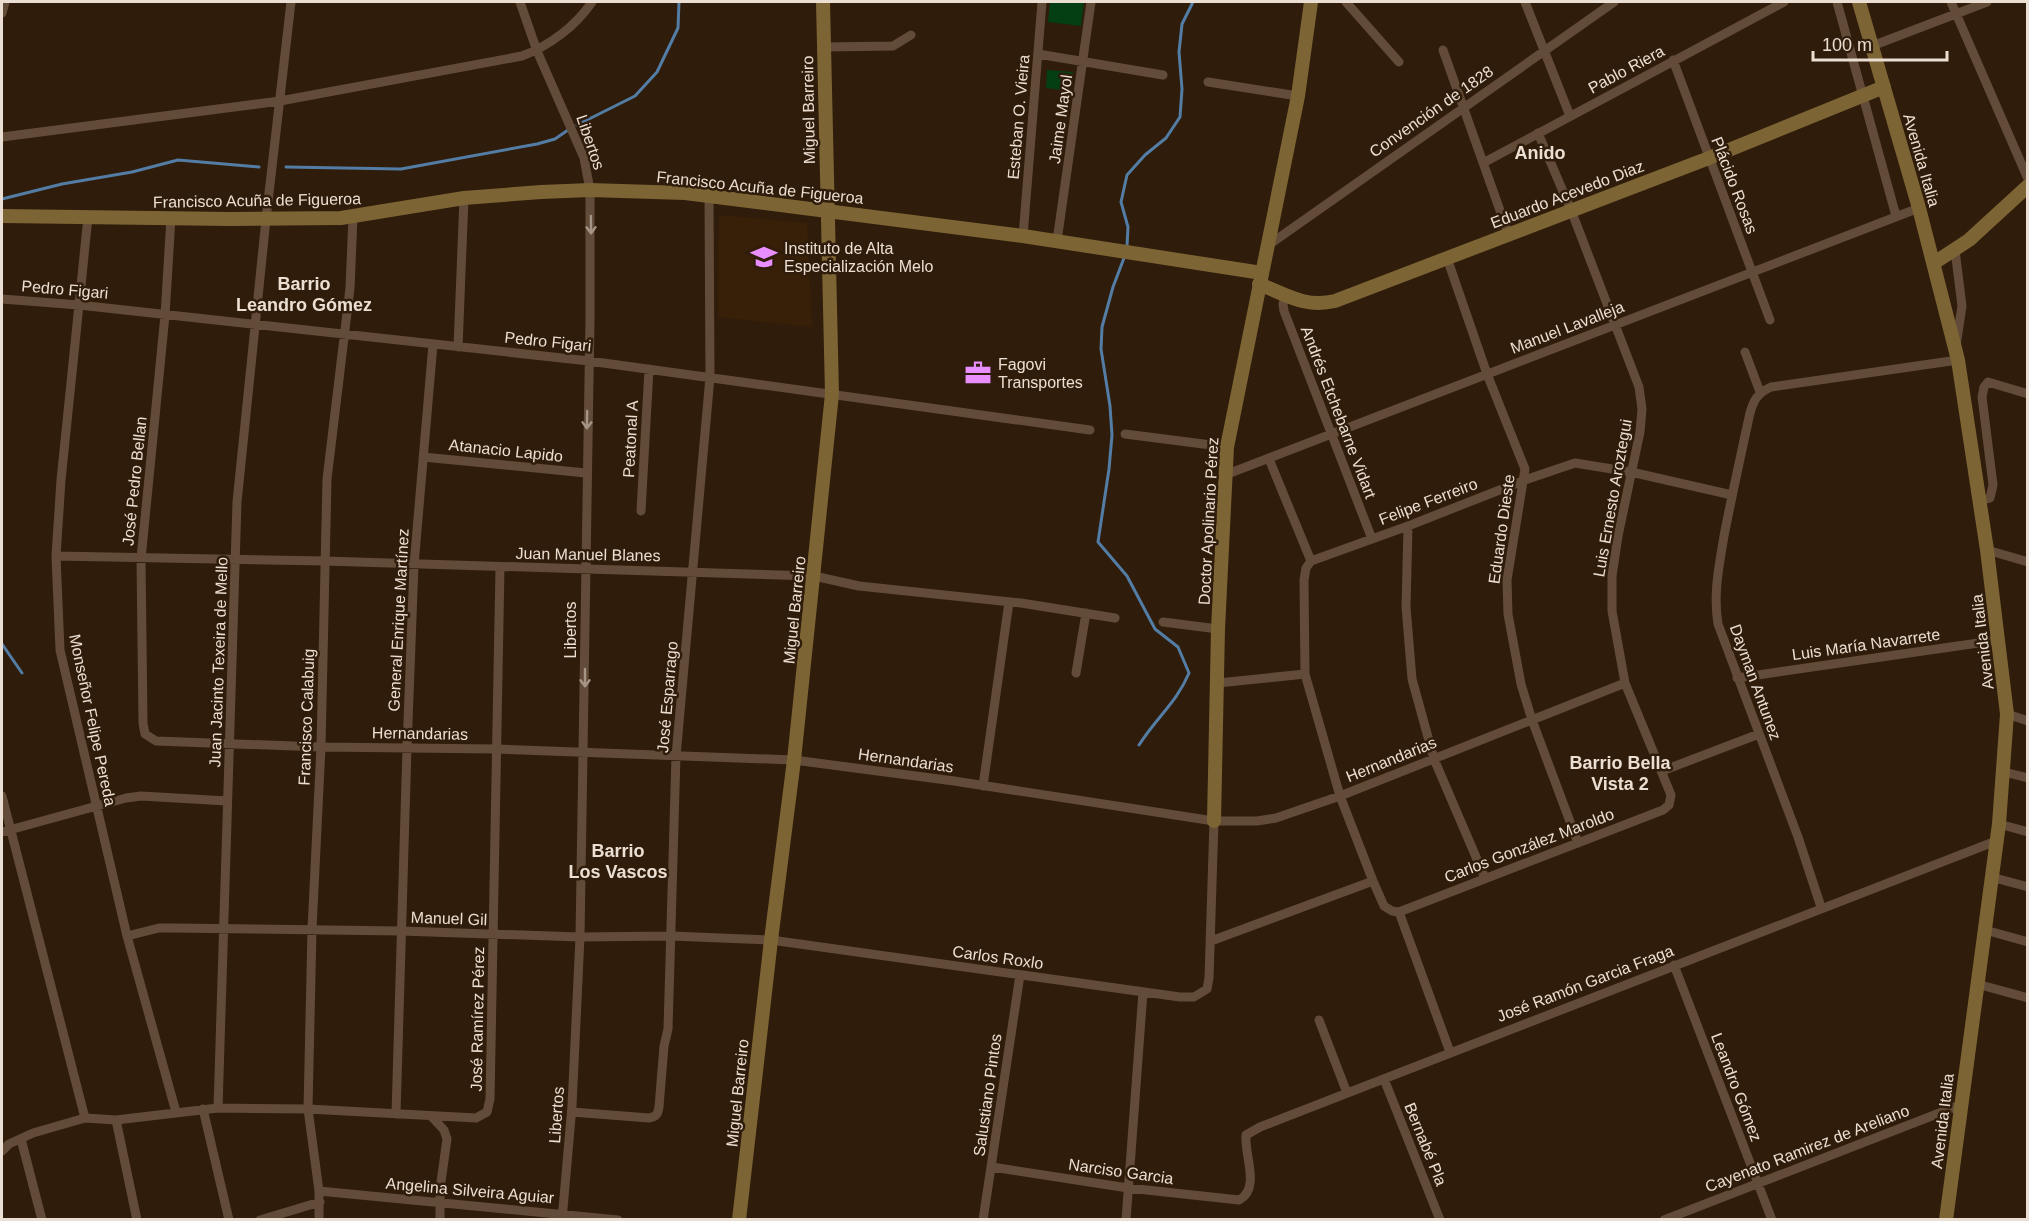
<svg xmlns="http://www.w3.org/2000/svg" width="2029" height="1221" viewBox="0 0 2029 1221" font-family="Helvetica,sans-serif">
<rect width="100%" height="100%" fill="#2f1c0a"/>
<path fill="#382008" d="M719,215L807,223L812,327L718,317Z"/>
<path fill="#043e13" d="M1050,2H1084L1081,26L1048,22Z
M1047,70L1073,72L1070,91L1046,88Z"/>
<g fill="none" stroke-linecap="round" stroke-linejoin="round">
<path stroke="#537da5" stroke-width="3" d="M577,125L635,96L657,72L678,28L679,2
M286,167L401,169L537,144L555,139L568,130
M2,199L62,184L132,172L178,160L259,167
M1127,246L1128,227L1121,202L1127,175L1145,155L1166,138L1180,117L1182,89L1179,52L1182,24L1193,2
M1124,258L1113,287L1102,327L1101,349L1110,406L1112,435L1109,469L1098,542L1127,576L1155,629L1178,647L1189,673C1177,702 1156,718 1139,745
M2,644L22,673"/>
<path stroke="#624c39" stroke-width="9" d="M520,2L537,51L584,158L590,190V318L580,937L572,1106L562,1220
M1346,2L1399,62
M1525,2L1570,116
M1837,2L1896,216
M1951,2L2028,179
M2,13L5,2
M1872,46L1987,2
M823,47L893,46L911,35
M1443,50L1508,233
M1038,54L1163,75
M1673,60L1770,320
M1208,82L1298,96
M2,137L280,101L522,56C549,46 576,26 592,2
M1483,163L1784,2
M88,217L61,480L56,556L60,650L127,936L176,1112
M171,218L165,315L141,559L143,723L145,734L156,741L321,747L496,749L794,760L954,781L1214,821H1257L1276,818L1340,796L1625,683
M1023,236L1042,2
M1057,241L1091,2
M1267,246L1614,2
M1955,250L1962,306L1956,346
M1447,258L1487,374L1525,469L1507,580L1508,614L1521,684L1532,720L1578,843
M1286,295L1283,304L1284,311L1372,539
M2,299L79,305L589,361L1090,430
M458,347L464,198
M1745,352L1760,392
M1125,434L1227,447
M423,457L586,473
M1269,459L1311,561
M1225,475L1919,208
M1980,500L1990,498L1993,485L1982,397L1984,387L1988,382L2028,394
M641,511L649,369
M1408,526L1406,607L1412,679L1434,759L1485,878
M1987,550L2028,562
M56,556L325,561L814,576L859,586L1021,603L1115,618
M1311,561L1408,526L1525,480L1575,463L1631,472L1732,495
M1311,561L1306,568L1304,580L1305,674L1340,796L1373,881L1384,906L1392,911L1399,912
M1163,622L1218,629
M1076,673L1086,613
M1737,678L1999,640
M1218,683L1305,674
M2007,714L2028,721
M1662,771L1759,734
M2004,772L2028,778
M983,786L1009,602
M2,796L85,1118
M1999,824L2028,832
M2,832L126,798L141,796L227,801
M1991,877L2028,887
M1821,907L1798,837L1718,624C1713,594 1719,566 1724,536C1732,495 1741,454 1750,413C1754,399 1758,393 1771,387L1958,360
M1399,912L1663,810L1669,805L1671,795L1625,683L1612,611V576L1618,536L1640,432L1642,409L1639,387L1571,210L1538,133
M1399,912L1450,1052
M1985,930L2028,942
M127,936L159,928H172L401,931L580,937L671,936L771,940L1180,997H1194L1207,989L1209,978L1214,821
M1211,941L1373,881
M1674,965L1772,1220
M1977,984L2028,998
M1319,1020L1347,1093
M1384,1079L1440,1220
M218,1108L237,502L266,219L291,2
M203,1109L229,1220
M572,1112L649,1118C656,1117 658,1114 659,1107L664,1046L668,1029L676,756L710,377L709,195
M396,1114L407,748L414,565L433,344
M431,1116L444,1130L447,1139L440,1189V1220
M116,1120L137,1220
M21,1139L42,1220
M2,1151L9,1144L33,1133L85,1118L116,1120L218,1108L308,1109L476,1118L487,1112L490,1099L500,567
M992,1167L1128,1188L1239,1200C1261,1189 1244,1155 1246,1135L1260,1127L1996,841
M319,1191L618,1220
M260,1220L320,1202
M319,1220V1191L308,1109L312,929L321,747L327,479L350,288L353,217
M983,1220L1020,975
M1126,1220L1143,992
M1664,1220L1960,1105"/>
<path stroke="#7c6435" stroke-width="14" d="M1859,2L1919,208L1958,360L1987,550L2007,714L1999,824L1946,1220
M2,216L230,219L341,218L464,198L541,192L590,190L685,193L1023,236L1262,273
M1934,263L1969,240L2028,186
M1259,284C1287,295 1305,308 1335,301L1709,158L1884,87
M1214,821L1218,629L1227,447L1298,96L1311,2
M739,1220L771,940L794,760L832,394L823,2"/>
</g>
<defs><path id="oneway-shaft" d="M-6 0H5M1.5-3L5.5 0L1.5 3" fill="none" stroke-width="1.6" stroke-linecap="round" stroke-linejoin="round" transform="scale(1.5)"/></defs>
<g stroke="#a69586">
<use href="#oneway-shaft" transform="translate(591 225) rotate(89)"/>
<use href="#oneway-shaft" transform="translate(587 420) rotate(91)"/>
<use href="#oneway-shaft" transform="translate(585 678) rotate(90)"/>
</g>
<defs>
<g id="university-bare" transform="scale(2.07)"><path d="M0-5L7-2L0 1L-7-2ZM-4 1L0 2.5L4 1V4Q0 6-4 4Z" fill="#e98efe" stroke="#2f1c0a" stroke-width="2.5" paint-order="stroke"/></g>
<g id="office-bare" transform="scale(2.07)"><path d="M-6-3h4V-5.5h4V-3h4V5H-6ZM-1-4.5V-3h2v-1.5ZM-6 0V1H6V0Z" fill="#e98efe" stroke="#2f1c0a" stroke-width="2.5" paint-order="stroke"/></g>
</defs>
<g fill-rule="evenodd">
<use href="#university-bare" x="764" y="257"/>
<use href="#office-bare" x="978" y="373"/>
</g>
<g text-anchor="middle" stroke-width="5" stroke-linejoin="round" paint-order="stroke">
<g font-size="16" fill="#ebded2" stroke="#2f1c0a">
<text transform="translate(1626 69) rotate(-28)" y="6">Pablo Riera</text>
<text transform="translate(808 110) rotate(-91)" y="6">Miguel Barreiro</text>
<text transform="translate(1431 111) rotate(-35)" y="6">Convención de 1828</text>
<text transform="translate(1018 117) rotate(-85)" y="6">Esteban O. Vieira</text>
<text transform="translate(1060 119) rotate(-82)" y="6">Jaime Mayol</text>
<text transform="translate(591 142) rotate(71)" y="6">Libertos</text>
<text transform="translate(1922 160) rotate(74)" y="6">Avenida Italia</text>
<text transform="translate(1735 185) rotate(69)" y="6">Plácido Rosas</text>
<text transform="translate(760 187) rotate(6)" y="6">Francisco Acuña de Figueroa</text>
<text transform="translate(1567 194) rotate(-21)" y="6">Eduardo Acevedo Diaz</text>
<text transform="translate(257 200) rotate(-1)" y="6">Francisco Acuña de Figueroa</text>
<text transform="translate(65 289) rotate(5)" y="6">Pedro Figari</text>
<text transform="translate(1567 327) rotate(-21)" y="6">Manuel Lavalleja</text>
<text transform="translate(548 341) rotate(6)" y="6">Pedro Figari</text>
<text transform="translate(1339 412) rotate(69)" y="6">Andrés Etchebarne Vidart</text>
<text transform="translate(630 439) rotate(-87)" y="6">Peatonal A</text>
<text transform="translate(506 450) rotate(6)" y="6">Atanacio Lapido</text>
<text transform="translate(134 481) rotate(-84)" y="6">José Pedro Bellan</text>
<text transform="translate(1612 498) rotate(-80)" y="6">Luis Ernesto Aroztegui</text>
<text transform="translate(1428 501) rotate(-21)" y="6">Felipe Ferreiro</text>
<text transform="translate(1208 521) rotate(-87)" y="6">Doctor Apolinario Pérez</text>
<text transform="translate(1501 529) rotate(-82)" y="6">Eduardo Dieste</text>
<text transform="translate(588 554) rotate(1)" y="6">Juan Manuel Blanes</text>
<text transform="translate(794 610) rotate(-84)" y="6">Miguel Barreiro</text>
<text transform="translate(398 620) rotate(-87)" y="6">General Enrique Martínez</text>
<text transform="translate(570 630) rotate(-90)" y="6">Libertos</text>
<text transform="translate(1982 642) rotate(-97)" y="6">Avenida Italia</text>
<text transform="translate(1866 644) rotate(-8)" y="6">Luis María Navarrete</text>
<text transform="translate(218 662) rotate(-88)" y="6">Juan Jacinto Texeira de Mello</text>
<text transform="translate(1756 682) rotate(70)" y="6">Dayman Antunez</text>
<text transform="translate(667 697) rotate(-85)" y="6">José Esparrago</text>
<text transform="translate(306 717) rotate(-88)" y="6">Francisco Calabuig</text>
<text transform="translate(93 720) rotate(78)" y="6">Monseñor Felipe Pereda</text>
<text transform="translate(420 733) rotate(1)" y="6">Hernandarias</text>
<text transform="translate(1391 759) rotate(-22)" y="6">Hernandarias</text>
<text transform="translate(906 760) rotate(8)" y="6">Hernandarias</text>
<text transform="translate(1529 845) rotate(-21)" y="6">Carlos González Maroldo</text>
<text transform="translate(449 918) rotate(2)" y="6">Manuel Gil</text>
<text transform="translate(998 957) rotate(8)" y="6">Carlos Roxlo</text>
<text transform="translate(1585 983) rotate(-21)" y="6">José Ramón Garcia Fraga</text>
<text transform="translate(477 1019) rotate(-89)" y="6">José Ramírez Pérez</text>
<text transform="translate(1737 1087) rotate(69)" y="6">Leandro Gómez</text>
<text transform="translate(737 1093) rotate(-84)" y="6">Miguel Barreiro</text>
<text transform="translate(987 1095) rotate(-82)" y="6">Salustiano Pintos</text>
<text transform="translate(556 1115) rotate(-86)" y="6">Libertos</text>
<text transform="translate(1942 1121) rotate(-83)" y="6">Avenida Italia</text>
<text transform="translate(1426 1144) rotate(68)" y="6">Bernabé Pla</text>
<text transform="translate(1807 1148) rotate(-21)" y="6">Cayenato Ramirez de Areliano</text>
<text transform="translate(1121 1171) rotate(8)" y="6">Narciso Garcia</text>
<text transform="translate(470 1190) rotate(5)" y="6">Angelina Silveira Aguiar</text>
</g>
<g font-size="16" fill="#ebded2" stroke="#2f1c0a" text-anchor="start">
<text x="784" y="254">Instituto de Alta<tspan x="784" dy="18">Especialización Melo</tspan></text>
<text x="998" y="370">Fagovi<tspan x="998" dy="18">Transportes</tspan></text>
</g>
<g font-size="18" font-weight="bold" fill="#ebded2" stroke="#2f1c0a">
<text x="1540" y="159">Anido</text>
<text x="304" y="290">Barrio<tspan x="304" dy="21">Leandro Gómez</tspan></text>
<text x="1620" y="769">Barrio Bella<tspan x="1620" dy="21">Vista 2</tspan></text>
<text x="618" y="857">Barrio<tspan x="618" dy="21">Los Vascos</tspan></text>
</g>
</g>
<rect width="2029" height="1221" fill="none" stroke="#ebded2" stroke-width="6"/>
<path d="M1813 51v9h134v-9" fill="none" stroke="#ebded2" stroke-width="3"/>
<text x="1822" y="51" font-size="18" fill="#ebded2" stroke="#2f1c0a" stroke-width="4.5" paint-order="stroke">100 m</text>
</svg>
